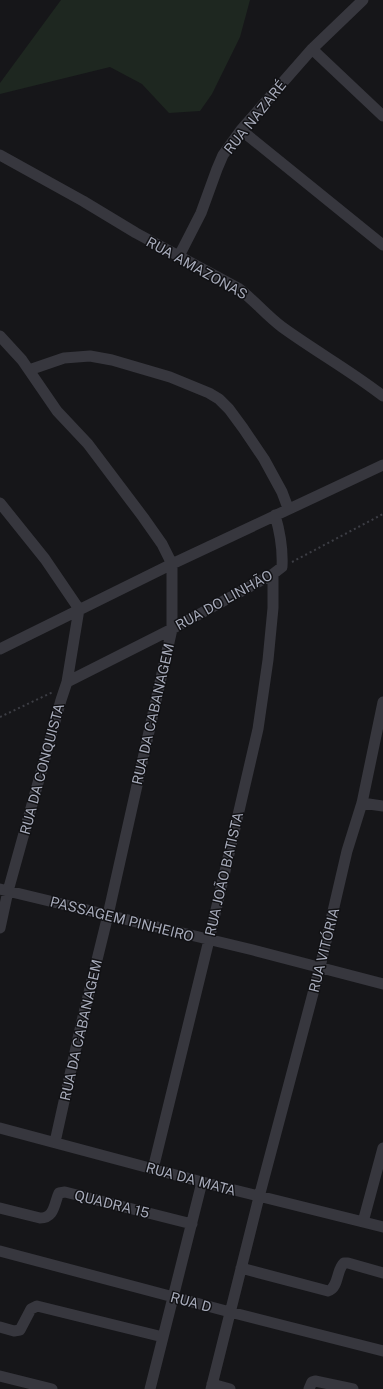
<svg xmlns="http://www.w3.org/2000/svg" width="383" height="1389" viewBox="0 0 383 1389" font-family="'Public Sans',sans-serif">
<rect width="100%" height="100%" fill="#161619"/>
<path fill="#1e2720" d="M61,0H250L240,37L212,94L200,111L169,113L142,84L110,67L0,94V83Z"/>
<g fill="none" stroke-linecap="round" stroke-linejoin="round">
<path stroke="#3d3e45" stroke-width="2" stroke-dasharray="2 3" stroke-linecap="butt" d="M292,562L383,514
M0,717L53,692"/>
<path stroke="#37373e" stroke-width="11" d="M312,49L383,116
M241,130L383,245
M0,155L83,201L136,233L238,288C254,300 266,315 282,327C315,351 351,371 383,396
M179,256L201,213L217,169L223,155L241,130L312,49L363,0
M0,336L22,360L57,411L88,444L143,517L162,544L172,564V629L108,915L81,1025L55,1142
M29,370L64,358L90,356L112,360L170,377L209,393L219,399L229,409L243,428L264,459L282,492L288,508
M0,503L45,559L79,609L67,682L61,700L8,891L0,928
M0,649L172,564L383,465
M67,682L172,629L273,574L282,567C283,549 280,532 275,515
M362,803L383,806
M0,889L253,950L383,984
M0,1128L202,1182L383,1227
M153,1169L209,940L258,729L268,660L273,608V574
M0,1208L40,1218C55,1218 54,1203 59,1193L65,1192L192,1224
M363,1222L383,1148
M0,1251L230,1312L383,1351
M241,1268L328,1291C339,1288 336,1270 344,1263H348L383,1273
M0,1327L14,1331L20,1330L31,1309L37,1306L163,1337
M0,1376L52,1389
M212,1384L230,1389
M150,1389L202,1182
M211,1389L259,1197L320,967L347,851L362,803L383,702
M309,1389L312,1382L315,1381L353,1389"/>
</g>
<g text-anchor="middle" stroke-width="3" stroke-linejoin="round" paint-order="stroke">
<g font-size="14" fill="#a7abba" stroke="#111114">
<text transform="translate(255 117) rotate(-51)" y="5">RUA NAZARÉ</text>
<text transform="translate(197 268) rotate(29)" y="5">RUA AMAZONAS</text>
<text transform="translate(224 600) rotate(-29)" y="5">RUA DO LINHÃO</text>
<text transform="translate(153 714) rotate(-77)" y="5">RUA DA CABANAGEM</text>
<text transform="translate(42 769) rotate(-75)" y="5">RUA DA CONQUISTA</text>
<text transform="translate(224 874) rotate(-77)" y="5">RUA JOÃO BATISTA</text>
<text transform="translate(122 919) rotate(14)" y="5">PASSAGEM PINHEIRO</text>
<text transform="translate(324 950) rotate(-76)" y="5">RUA VITÓRIA</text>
<text transform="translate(81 1030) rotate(-77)" y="5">RUA DA CABANAGEM</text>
<text transform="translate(191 1179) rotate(15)" y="5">RUA DA MATA</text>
<text transform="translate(112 1204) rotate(14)" y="5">QUADRA 15</text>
<text transform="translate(191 1302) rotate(15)" y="5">RUA D</text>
</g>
</g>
</svg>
